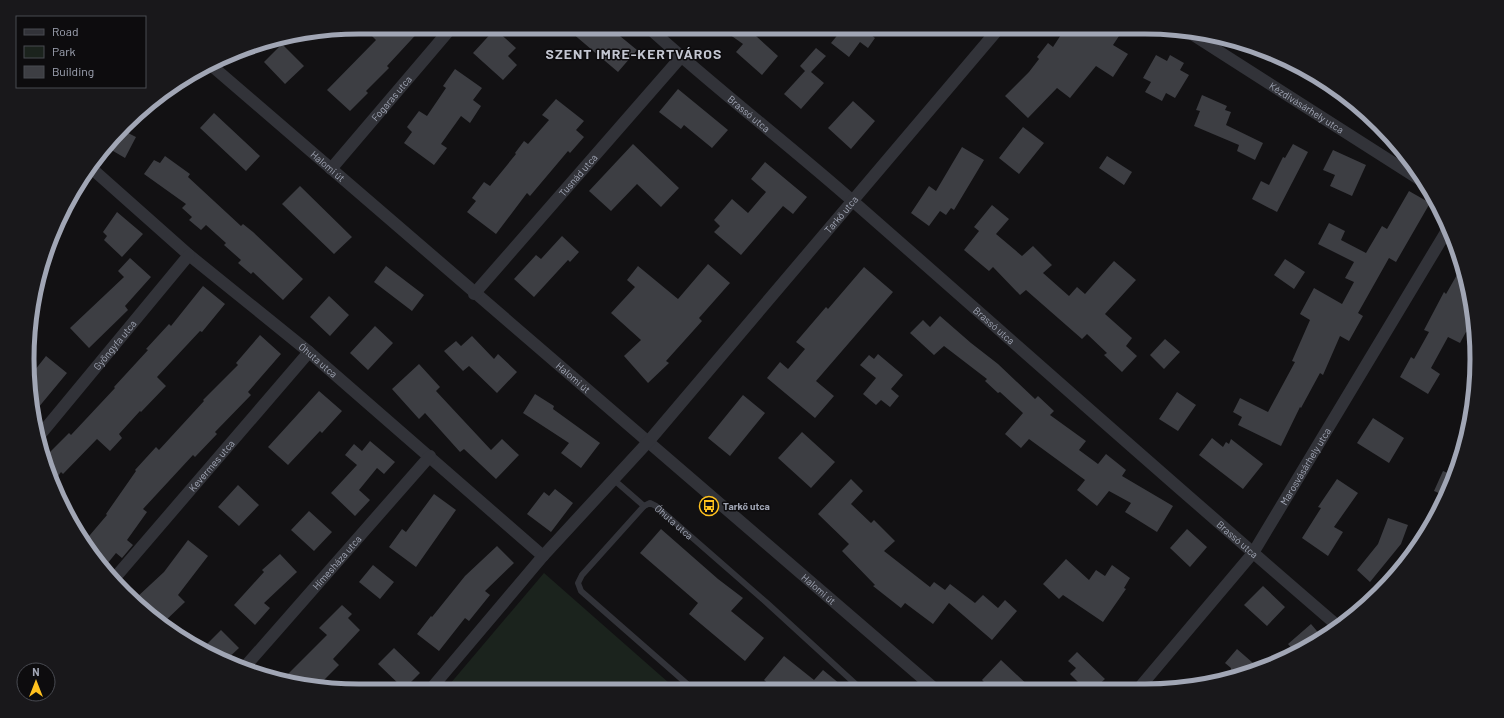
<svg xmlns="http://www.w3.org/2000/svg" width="1504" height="718" viewBox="0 0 1504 718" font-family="Barlow,sans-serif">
<rect width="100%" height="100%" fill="#121113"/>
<path fill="#1b231d" d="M544,573L677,690L444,691Z"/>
<path fill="#3d3e43" d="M379,27H423L387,66L389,68L366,91L368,93L350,111L327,90L376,40L371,35Z
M565,27H609L637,50L618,72Z
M719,27H746L778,56L762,75L736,52L743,44Z
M844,27H861L875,38L868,48L860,42L849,57L831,43Z
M1066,27H1125L1113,45L1128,54L1113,77L1096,66L1070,98L1057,88L1028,118L1005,96L1029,72L1039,59L1037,57L1048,43L1053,47Z
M495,29L516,48L508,56L517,65L503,80L473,53Z
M282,44L304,66L285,84L264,62Z
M816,48L826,56L811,72L824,83L801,109L784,94L805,71L800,66Z
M1156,55L1167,61L1170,55L1184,63L1180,70L1189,75L1175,98L1166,93L1162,101L1145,92L1151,82L1143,78Z
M455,69L482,88L473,100L481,106L470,123L461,116L441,144L447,148L434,165L404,143L412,132L407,127L419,111L427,116L446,88L443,86Z
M678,89L728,130L712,148L684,125L681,129L659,112Z
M1202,95L1227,106L1225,110L1231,112L1226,125L1263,143L1255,160L1237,151L1239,145L1194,126L1200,111L1196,110Z
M556,99L584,121L576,130L584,137L570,153L568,151L530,196L527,193L496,234L467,212L476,201L472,198L484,182L490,186L516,154L515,153L524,141L528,144L549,120L542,115Z
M853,101L875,121L851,149L828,128Z
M214,113L260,156L246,171L200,128Z
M1023,127L1044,143L1019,174L999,158Z
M124,131L136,137L125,158L108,148Z
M633,144L679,188L661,207L637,184L611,211L589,191Z
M1293,144L1308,152L1277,212L1252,199L1261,181L1269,185L1283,157L1285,158Z
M962,147L984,160L954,210L951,208L946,215L940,211L929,226L911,213L929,186L936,191Z
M1333,150L1366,165L1352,196L1330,186L1335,175L1323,170Z
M165,156L190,174L188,177L241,226L243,224L253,232L303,279L283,300L253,272L251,274L238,263L241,260L224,245L226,243L206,225L201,230L189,220L192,217L182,208L186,204L144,174L154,160L160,163Z
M1107,156L1132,172L1124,185L1099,168Z
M765,162L807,197L793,214L783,206L741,255L714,232L720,226L714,220L732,199L748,213L766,192L751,179Z
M300,186L352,237L334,254L282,204Z
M1409,191L1430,203L1396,262L1389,258L1358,313L1363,316L1349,341L1340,336L1323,375L1320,373L1301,408L1300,407L1281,446L1238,425L1242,417L1233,412L1240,398L1268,412L1295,362L1292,361L1310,320L1300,314L1314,288L1342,304L1354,282L1345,278L1354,262L1318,244L1329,223L1345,231L1341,240L1366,253L1382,226L1387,229Z
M992,205L1009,219L996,234L1022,256L1033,246L1052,265L1043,273L1069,296L1077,287L1085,294L1114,261L1136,280L1105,314L1132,338L1126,346L1137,356L1122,372L1104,355L1107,353L1087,334L1082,339L1026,290L1020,295L993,267L989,271L964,250L979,231L974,227Z
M117,212L143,234L122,257L104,240L107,236L103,232Z
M562,236L579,252L570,262L568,260L534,297L514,279L536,255L541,259Z
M130,258L151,277L125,306L128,310L89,348L70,328L124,277L118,271Z
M1285,259L1305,272L1294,289L1274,275Z
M708,264L730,283L699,318L702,321L666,361L669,363L648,383L624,356L641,340L611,313L635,287L627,280L638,266L678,299Z
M386,266L424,295L412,311L374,282Z
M1462,266L1471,294L1474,326L1470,334L1466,332L1460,343L1448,337L1431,368L1440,374L1428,394L1400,377L1411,357L1414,359L1429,332L1424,330L1444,292L1446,294Z
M864,267L893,292L816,381L834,396L815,418L767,378L780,362L788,369L805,349L796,342L826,307L828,309Z
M203,286L225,304L202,332L200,331L157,377L166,386L141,412L140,411L119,434L122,438L110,451L97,439L63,474L61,472L54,482L46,456L69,433L71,435L115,388L114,387L148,350L146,349L169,324L171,326Z
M329,296L349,315L330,336L310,317Z
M940,316L971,343L998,364L1035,399L1038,396L1054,411L1050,415L1086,441L1079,450L1098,464L1106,454L1126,470L1122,476L1173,506L1157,532L1125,512L1131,503L1109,491L1097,506L1077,490L1085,480L1029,439L1021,448L1005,434L1023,413L1000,392L998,393L985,381L987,379L944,346L934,355L910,333L923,320L930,327Z
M375,326L393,343L368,370L350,353Z
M260,335L281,354L248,392L251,395L215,432L217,434L195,457L193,455L143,509L147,512L127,540L133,545L122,558L116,553L103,569L95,561L84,542L107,515L106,514L136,471L135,470L156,447L159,450L204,401L203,400L238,365L236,363Z
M472,336L494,359L498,354L517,372L497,393L469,366L463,371L444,351L456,341L461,346Z
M1165,339L1180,352L1164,369L1150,355Z
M878,354L903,375L891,389L899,396L890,407L881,400L876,405L863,394L876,378L860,365L869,355L874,359Z
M46,356L67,373L33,414L30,403L31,375Z
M419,364L440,387L436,391L491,450L502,439L519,455L496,479L464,449L460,452L425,413L419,419L392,389Z
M319,391L342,411L322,433L320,431L288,465L268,447Z
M1177,392L1196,405L1178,431L1159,419Z
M535,394L554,406L553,409L600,443L581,468L561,453L569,443L523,413Z
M743,395L765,413L730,456L708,438Z
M1373,418L1404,438L1389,463L1357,443Z
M802,432L835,462L811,488L778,458Z
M1212,438L1223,447L1226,442L1229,444L1231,439L1263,464L1243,489L1199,455Z
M370,441L395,462L384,474L377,468L359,490L370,500L355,516L331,493L357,465L345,455L354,444L362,451Z
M1443,471L1455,476L1452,486L1446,496L1434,491Z
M851,479L863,491L851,504L871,523L874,520L895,541L884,551L930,587L934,582L945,590L950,584L975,603L983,595L998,608L1005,600L1017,611L992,640L949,603L933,624L905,603L901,608L873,586L875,585L842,551L849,544L818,514Z
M1337,479L1358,493L1334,527L1343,532L1328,556L1302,538L1321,508L1318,507Z
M238,485L259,505L239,526L218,507Z
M555,489L573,503L551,532L527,514L544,492L549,496Z
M434,494L456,510L416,567L389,547L402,529L406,532Z
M309,511L332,532L314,551L291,530Z
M1388,518L1408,525L1401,544L1370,582L1357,570L1378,544Z
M661,529L718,579L743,598L731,611L764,638L745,661L689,614L698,603L640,553Z
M1187,529L1207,547L1190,567L1170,548Z
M188,540L208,556L178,595L185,602L163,623L155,618L136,598L164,572Z
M497,546L514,563L485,591L490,595L469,621L465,618L439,651L417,634L431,616L432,617L465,576Z
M280,554L297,572L264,603L270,608L255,625L234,605L264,572L262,570Z
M1066,559L1089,580L1096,570L1105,576L1112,565L1130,578L1124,588L1126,589L1103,622L1063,595L1059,599L1043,584Z
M373,565L394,582L380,599L359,582Z
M1263,586L1285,607L1267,626L1244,605Z
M342,605L352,614L348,618L360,630L333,659L339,665L317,687L294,685L281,681L327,635L319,628Z
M1311,624L1322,637L1295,652L1288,644Z
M221,630L239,648L225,661L203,648Z
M394,648L420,673L404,689L378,664Z
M1237,649L1253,663L1251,664L1257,670L1230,677L1231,668L1225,663Z
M1077,652L1105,679L1095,688H1084L1070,674L1076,668L1068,661Z
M784,656L814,680L823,670L846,689L776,690L764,680Z
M1001,660L1032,689H991L982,680Z"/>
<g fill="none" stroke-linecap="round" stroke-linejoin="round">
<g stroke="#323339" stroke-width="6">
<path d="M613,479L644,506"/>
<path id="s1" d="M694,690L581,591L578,583L582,575L644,506L650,503L656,506L767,603L861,689"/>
</g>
<g stroke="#323339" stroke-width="12">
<path id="s2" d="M648,27C715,88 787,143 855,203C1016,344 1176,487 1339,627"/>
<path id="s3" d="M1187,31L1425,183"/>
<path id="s4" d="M212,66L935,689"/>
<path id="s5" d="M90,167L189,255L309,352L543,556"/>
<path id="s6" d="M331,169L452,27"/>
<path id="s7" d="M474,294L681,57"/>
<path id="s8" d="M40,435L189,255"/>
<path id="s9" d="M113,580L309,352"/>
<path id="s10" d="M243,669L430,456"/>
<path id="s11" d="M1139,688L1253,553L1449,227"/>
<path id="s12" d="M429,691L543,556L648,442L1000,27"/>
</g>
</g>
<defs>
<g id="bus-ring" transform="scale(1)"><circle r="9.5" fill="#0d0c0e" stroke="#ffc11e" stroke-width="1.5"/><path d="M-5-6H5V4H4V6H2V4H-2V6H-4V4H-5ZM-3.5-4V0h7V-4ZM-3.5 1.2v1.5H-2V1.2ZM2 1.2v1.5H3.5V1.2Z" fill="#ffc11e"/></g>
</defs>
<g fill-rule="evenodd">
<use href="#bus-ring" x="709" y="506"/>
</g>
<g text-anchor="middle" stroke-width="3" stroke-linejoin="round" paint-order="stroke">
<g font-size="10" fill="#a1a6b5" stroke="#0d0c0e">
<text dy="4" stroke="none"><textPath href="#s6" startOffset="93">Fogaras utca</textPath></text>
<text dy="4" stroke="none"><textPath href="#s3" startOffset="142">Kézdivásárhely utca</textPath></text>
<text dy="4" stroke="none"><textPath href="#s2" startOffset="133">Brassó utca</textPath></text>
<text dy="4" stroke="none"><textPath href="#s4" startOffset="153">Halomi út</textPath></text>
<text dy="4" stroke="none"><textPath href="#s7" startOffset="158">Tusnád utca</textPath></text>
<text dy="4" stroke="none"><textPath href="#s12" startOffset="630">Tarkő utca</textPath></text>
<text dy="4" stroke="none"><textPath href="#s2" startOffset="457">Brassó utca</textPath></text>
<text dy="4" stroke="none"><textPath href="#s8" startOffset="117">Gyöngyfa utca</textPath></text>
<text dy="4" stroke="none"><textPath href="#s5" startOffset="299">Óhuta utca</textPath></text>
<text dy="4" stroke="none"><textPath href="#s4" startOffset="477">Halomi út</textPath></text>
<text dy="4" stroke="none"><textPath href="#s9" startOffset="151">Kevermes utca</textPath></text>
<text dy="4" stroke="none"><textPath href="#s11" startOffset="278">Marosvásárhely utca</textPath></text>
<text dy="4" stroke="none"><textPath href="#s1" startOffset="298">Óhuta utca</textPath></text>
<text dy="4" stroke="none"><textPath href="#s2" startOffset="781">Brassó utca</textPath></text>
<text dy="4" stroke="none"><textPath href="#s10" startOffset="142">Hímesháza utca</textPath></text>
<text dy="4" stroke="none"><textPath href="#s4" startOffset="801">Halomi út</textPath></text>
</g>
<g font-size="10" font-weight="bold" fill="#a1a6b5" stroke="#0d0c0e" text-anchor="start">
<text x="723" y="510">Tarkő utca</text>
</g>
<g font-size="14" font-weight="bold" letter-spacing="1" fill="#c3c6d1" stroke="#0d0c0e">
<text x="634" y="59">SZENT IMRE-KERTVÁROS</text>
</g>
</g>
<path d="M0 0H1504V718H0ZM359 34H1145A325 325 0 0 1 1470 359V359A325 325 0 0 1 1145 684H359A325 325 0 0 1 34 359V359A325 325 0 0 1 359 34Z" fill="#19181b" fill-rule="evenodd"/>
<path fill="none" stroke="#a1a6b5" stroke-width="5" d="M359 34H1145A325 325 0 0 1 1470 359V359A325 325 0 0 1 1145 684H359A325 325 0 0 1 34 359V359A325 325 0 0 1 359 34Z"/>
<rect x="16" y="16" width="130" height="72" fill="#0d0c0e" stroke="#484a51"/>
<rect x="24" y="29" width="20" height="6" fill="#323339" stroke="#484a51"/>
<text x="52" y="36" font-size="12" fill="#a1a6b5">Road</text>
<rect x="24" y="46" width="20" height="12" fill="#1b231d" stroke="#484a51"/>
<text x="52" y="56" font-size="12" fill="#a1a6b5">Park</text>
<rect x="24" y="66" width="20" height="12" fill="#3d3e43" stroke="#484a51"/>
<text x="52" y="76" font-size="12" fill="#a1a6b5">Building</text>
<g transform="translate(36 682)"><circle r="19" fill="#0d0c0e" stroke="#484a51"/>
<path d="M0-3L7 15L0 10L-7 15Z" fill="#ffc11e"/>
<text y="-6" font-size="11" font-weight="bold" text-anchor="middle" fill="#a1a6b5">N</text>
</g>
</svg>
